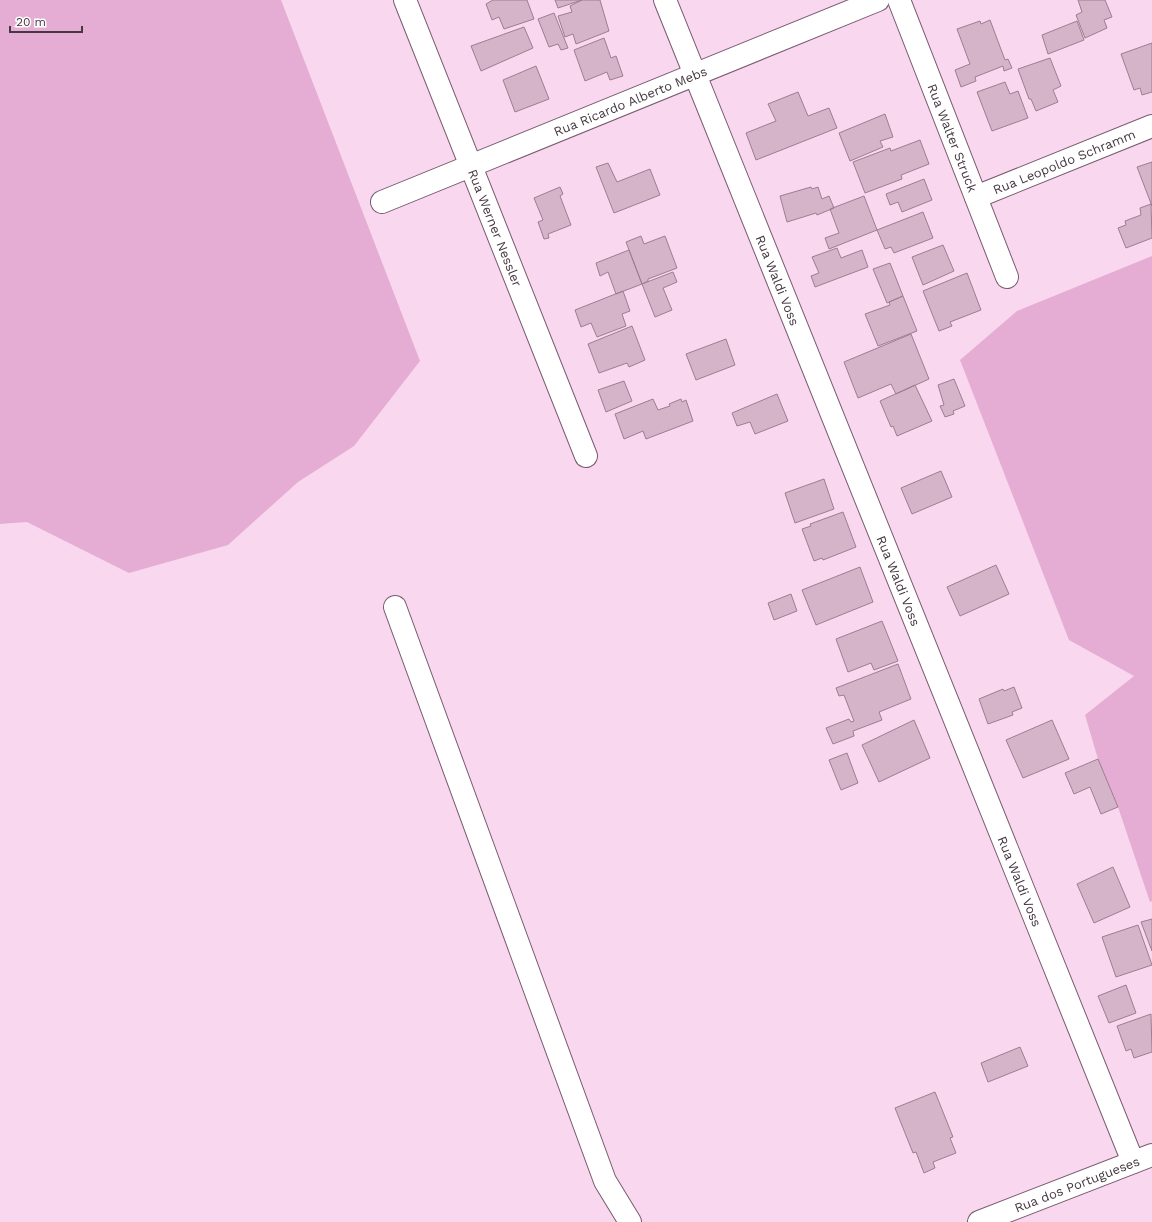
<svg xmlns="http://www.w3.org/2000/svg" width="1152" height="1222" viewBox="0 0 1152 1222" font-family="'Work Sans',sans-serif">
<rect width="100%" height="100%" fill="#f9d7ee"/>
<path fill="#e5add3" d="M0,0H281L420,361L354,446L298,482L228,545L129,573L27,522L0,524Z
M1152,256V901L1150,902L1118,807L1098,759L1085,715L1134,676L1069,640L960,360L1017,311Z"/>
<path fill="#d5b4ca" stroke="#9c7d91" d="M493,0H527L534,19L504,29L499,17L492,20L486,4Z
M555,0H582L558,8Z
M582,0H600L609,31L576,44L573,34L565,37L558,16L572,12L570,6Z
M1078,0H1105L1112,17L1104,20L1107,28L1085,38L1076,15L1082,12Z
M554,13L568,48L561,50L558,44L549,47L538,19Z
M990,20L1005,60L1008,59L1012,68L1004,71L1003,66L975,77L976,81L961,87L955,70L970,64L957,29L980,21L981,24Z
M1077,21L1084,40L1048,54L1042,35Z
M524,27L533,48L481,71L471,46Z
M604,38L611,58L616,56L623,76L610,80L607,72L585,81L574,50Z
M1152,43V92L1142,95L1140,88L1134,90L1121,54Z
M1050,58L1061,86L1053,90L1058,102L1036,111L1031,99H1029L1018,69Z
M536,66L549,99L515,112L503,80Z
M1005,82L1010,94L1018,91L1028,118L992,131L977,92Z
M798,92L808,116L829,108L837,128L756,160L746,133L776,121L768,104Z
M885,114L893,137L880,141L883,147L850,161L839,133Z
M920,140L929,164L901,175L902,179L865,193L853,162L890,148L891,151Z
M1152,162V206L1137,167Z
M608,163L617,182L650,169L660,195L614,213L596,167Z
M924,179L932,200L902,212L898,202L890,205L886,194Z
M560,187L563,194L560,196L571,225L548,234L549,238L544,239L538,222L543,220L534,198Z
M811,187L812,189L818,187L822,199L829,196L834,208L817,215L816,213L787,222L780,196Z
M864,196L877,230L829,249L825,238L839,233L830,209Z
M1151,204L1152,238L1126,248L1118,228L1126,225L1125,221L1141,215L1140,208Z
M923,212L933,238L894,253L891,247L885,249L877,230Z
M641,236L644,244L665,236L677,268L648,279V281L642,284L626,242Z
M943,245L954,271L923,285L912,257Z
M837,248L841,258L862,250L868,267L815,287L811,276L819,273L812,257Z
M629,250L642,284L616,294L608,272L600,276L596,263Z
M890,263L903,296L887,303L873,269Z
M673,272L677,282L663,288L672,310L655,317L642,284Z
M967,273L981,310L950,322L952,326L939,331L923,291Z
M623,291L630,311L622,314L626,326L597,337L591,323L581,327L575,310Z
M903,296L917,331L878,346L865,314L890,305L889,302Z
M632,326L645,360L629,367L627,363L599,373L588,344Z
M911,334L929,379L896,394L891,384L858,398L844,362Z
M726,339L735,365L696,380L686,354Z
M954,379L965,406L953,411L954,414L945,417L940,406L944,405L938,385Z
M624,381L632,401L606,412L598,390Z
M915,385L932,421L897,436L893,426L891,427L880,401Z
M777,394L788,421L755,434L750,422L737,426L732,413Z
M653,399L658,410L670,406L669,404L681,399L682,402L686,400L693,421L646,439L643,431L624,439L615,414Z
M941,471L952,497L912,514L901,488Z
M824,479L834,509L795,523L785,493Z
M843,512L856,547L823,560L822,558L814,561L802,529L811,526L810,524Z
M996,565L1009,594L960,616L947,587Z
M860,567L873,602L816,625L802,590Z
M791,594L797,611L774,620L768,603Z
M882,621L898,661L874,670L871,663L848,672L836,639Z
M898,664L911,699L879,712L882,720L853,731L854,736L833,744L826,728L849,719L851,722L854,721L844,695L839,696L836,688Z
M1014,687L1022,708L1012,712L1013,715L988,724L979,699L1003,689L1004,691Z
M914,720L930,758L879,782L862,745Z
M1052,720L1069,759L1023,778L1006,740Z
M847,753L858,783L841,790L829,760Z
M1098,759L1118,807L1101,814L1090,787L1074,794L1065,773Z
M1113,867L1130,907L1094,923L1077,884Z
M1152,919V951L1141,922Z
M1138,925L1152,965L1116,977L1102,937Z
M1126,985L1136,1013L1109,1023L1098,996Z
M1151,1014L1152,1052L1134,1058L1131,1049L1126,1051L1117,1026Z
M1020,1047L1028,1066L988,1082L981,1063Z
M935,1092L953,1137L950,1138L956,1153L933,1162L935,1168L924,1173L916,1152L913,1153L895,1108Z"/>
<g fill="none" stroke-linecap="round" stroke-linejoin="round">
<g stroke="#785b6f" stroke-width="24">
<g id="minor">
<path id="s1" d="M405,0L586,456"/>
<path id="s2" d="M665,0L1133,1162"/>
<path id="s3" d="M899,0L1007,277"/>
<path id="s4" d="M976,197L1152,126"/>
<path id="s5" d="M382,202L878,0"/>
<path d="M395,607L605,1181L630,1222"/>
<path id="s6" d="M979,1222L1152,1155"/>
</g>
</g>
<use href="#minor" stroke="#fff" stroke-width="22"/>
</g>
<g text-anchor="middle" stroke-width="4" stroke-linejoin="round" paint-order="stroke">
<g font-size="13" fill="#453841" stroke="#fff">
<text dy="5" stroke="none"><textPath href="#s5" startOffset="268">Rua Ricardo Alberto Mebs</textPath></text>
<text dy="5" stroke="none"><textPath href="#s3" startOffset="148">Rua Walter Struck</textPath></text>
<text dy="5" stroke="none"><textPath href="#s4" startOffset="95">Rua Leopoldo Schramm</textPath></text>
<text dy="5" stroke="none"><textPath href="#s1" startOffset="245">Rua Werner Nessler</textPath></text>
<text dy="5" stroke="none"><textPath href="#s2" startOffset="302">Rua Waldi Voss</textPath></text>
<text dy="5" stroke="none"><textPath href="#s2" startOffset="626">Rua Waldi Voss</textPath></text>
<text dy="5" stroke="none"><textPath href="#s2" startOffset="950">Rua Waldi Voss</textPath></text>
<text dy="5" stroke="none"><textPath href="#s6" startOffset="105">Rua dos Portugueses</textPath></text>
</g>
</g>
<path d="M10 26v6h72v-6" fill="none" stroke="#453841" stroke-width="2"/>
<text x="16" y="26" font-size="12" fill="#453841" stroke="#ffffff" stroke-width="3" paint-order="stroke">20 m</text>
</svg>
